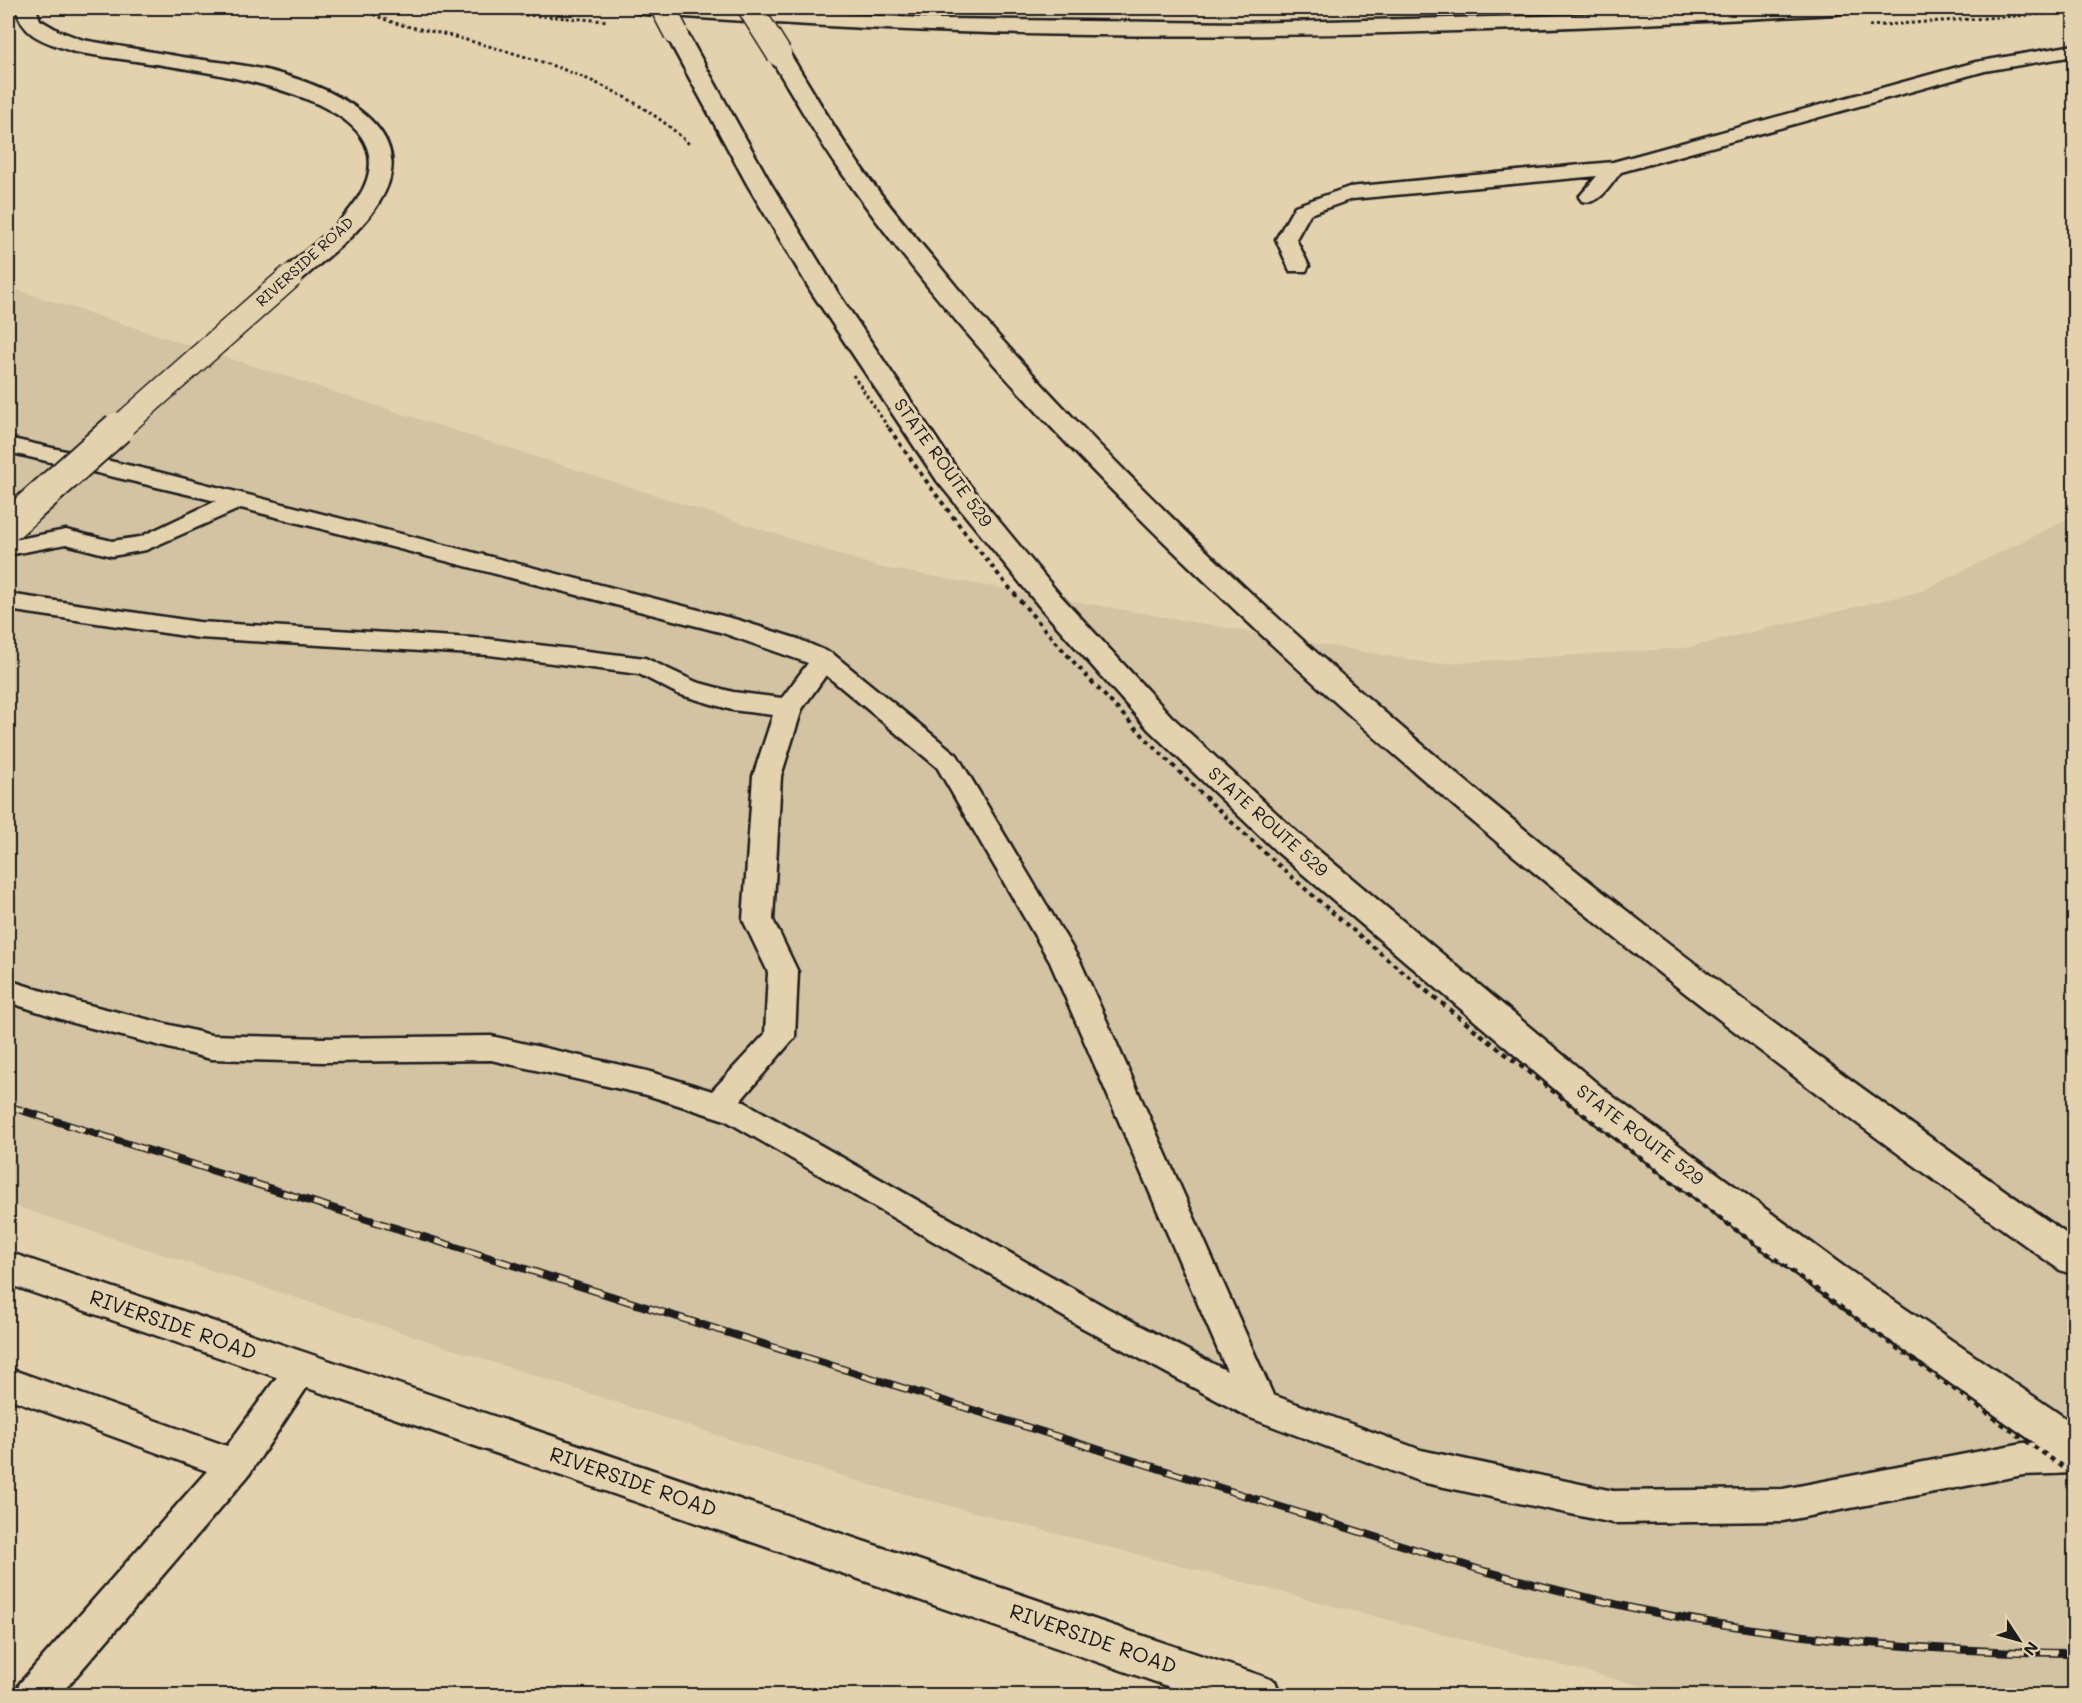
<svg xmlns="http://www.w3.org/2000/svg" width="2082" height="1703" viewBox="0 0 2082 1703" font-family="Mali,sans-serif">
<rect width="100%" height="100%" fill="#e4d2af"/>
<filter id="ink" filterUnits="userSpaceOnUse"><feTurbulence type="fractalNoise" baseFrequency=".0167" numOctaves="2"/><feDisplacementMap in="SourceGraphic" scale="12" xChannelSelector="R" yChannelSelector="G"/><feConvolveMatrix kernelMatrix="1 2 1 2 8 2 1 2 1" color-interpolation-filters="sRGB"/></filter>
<g filter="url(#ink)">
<path fill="#d3c3a3" d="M8,287L879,567L1434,664L1686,648L1922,591L2074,516V1695H1676L870,1485L8,1204Z"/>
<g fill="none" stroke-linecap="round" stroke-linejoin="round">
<g stroke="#1c1c1c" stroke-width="5">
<path id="service" d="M2074,45V56L1985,71L1621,172C1610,185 1600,206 1582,201L1579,197L1597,176L1352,199L1310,214L1296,239L1309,266L1306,271H1290L1276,239L1295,206L1349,187L1613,162L1976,62Z
M8,438L154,471L738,620L798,639L833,654L957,755L1080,961L1273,1395L1421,1450L1613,1491L1783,1489L2023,1443L2074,1441V1473L2023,1475L1783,1521L1613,1523L1421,1482L1248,1417L1083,1328L725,1120L647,1095L491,1060L323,1062L211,1059L80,1025L8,1002V980L81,1003L211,1035L323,1038L491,1036L647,1071L712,1091L765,1034L768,972L743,920L753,776L773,715L732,710L678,694L639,674L489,655L199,638L8,610V594L199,622L489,639L645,658L696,682L733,692L782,698L808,663L720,632L241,508L146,550L112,556L66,544L8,555V541L66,530L112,541L140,537L216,501L8,452ZM826,675L937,767L1050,962L1227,1371L1107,1308L741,1100L795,1037L798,972L773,920L781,776L802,709Z
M302,1354L314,1359L319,1369L248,1476L59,1696H15L20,1683L207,1471L8,1398V1368L227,1446L290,1359Z"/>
</g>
<g stroke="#1c1c1c" stroke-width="5">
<path id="minor" d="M16,8H36L40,20L59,31L83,40C116,46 149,51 182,57C213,62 247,64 277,73C333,88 424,129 380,201C361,233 327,257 300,281L291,283L282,281L279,276L282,271C307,249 340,227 358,198C433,80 131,65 71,51C45,41 23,38 16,8Z
M8,1252L1259,1675L1275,1681L1281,1696H1196L8,1284Z"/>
</g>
<g stroke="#1c1c1c" stroke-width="5">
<path id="primary" d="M633,8H724L941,19L1240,23L1538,16L1728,8H1846L1843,12L1836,14C1588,28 1341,38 1092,35C942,34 793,25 643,14L636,12Z
M676,27L684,28L687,33L771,184L838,293L958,471L1059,594L1171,716L1300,835L1611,1095L1843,1266L2074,1424V1465L2059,1460L1815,1288L1585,1115L1276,851L1149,730L1039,606L938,482L812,293L747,184L665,33L668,28Z
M779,48L787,49L790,54C813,91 835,130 860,166C884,200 911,232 937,263C1034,383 1142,491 1254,596C1510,832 1789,1040 2074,1239V1275L2060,1270C1772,1066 1491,852 1234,609C1093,476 956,335 844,176C816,137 793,95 768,54L771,49Z"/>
</g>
<path stroke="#1c1c1c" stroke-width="3" stroke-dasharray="3 3" stroke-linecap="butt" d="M363,8C390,27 424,28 455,37C538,59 627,83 690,145
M429,8L608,21
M1869,26L2074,12"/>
<use href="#service" fill="#e4d2af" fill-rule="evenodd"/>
<use href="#minor" fill="#e4d2af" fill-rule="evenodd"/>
<use href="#primary" fill="#e4d2af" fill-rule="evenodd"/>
<g stroke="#1c1c1c" stroke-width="8">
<path id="rail" d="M8,1106L1484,1571C1540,1585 1596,1601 1652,1612C1792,1639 1932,1652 2074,1653"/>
</g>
<use href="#rail" stroke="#e4d2af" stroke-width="5" stroke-dasharray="16" stroke-linecap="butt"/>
<g stroke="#1c1c1c" stroke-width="27" stroke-linecap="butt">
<path id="minor-bridge-far1" d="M117,430L291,276"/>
</g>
<g stroke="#1c1c1c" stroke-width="35" stroke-linecap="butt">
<path id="minor-bridge" d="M8,526L118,428"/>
</g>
<g stroke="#1c1c1c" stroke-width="27" stroke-linecap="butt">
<path id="primary-bridge" d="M663,8L676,33
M750,8L779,54"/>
</g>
<path stroke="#1c1c1c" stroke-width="3" stroke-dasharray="3 3" stroke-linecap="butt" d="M853,375L890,430"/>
<path stroke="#1c1c1c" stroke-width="4" stroke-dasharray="4.5 4.5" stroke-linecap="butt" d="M889,428C1035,643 1219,822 1419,985"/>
<path stroke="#1c1c1c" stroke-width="4.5" stroke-dasharray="5 5" stroke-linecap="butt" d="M1418,984C1630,1156 1851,1316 2074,1475"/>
<use href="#minor-bridge-far1" stroke="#e4d2af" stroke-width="24"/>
<use href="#minor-bridge" stroke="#e4d2af" stroke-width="31"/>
<use href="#primary-bridge" stroke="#e4d2af" stroke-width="24"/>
</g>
</g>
<g text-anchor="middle" stroke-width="6" stroke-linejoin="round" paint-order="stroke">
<g font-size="15" fill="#1c1c1c" stroke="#e4d2af">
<text transform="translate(305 262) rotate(-42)" y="5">RIVERSIDE ROAD</text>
</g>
<g font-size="18" fill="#1c1c1c" stroke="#e4d2af">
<text transform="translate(943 463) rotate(54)" y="6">STATE ROUTE 529</text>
<text transform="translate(1268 822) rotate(42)" y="6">STATE ROUTE 529</text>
<text transform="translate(1640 1135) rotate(37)" y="6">STATE ROUTE 529</text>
</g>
<g font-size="21" fill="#1c1c1c" stroke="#e4d2af">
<text transform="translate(173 1325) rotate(19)" y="7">RIVERSIDE ROAD</text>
<text transform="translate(633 1482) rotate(19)" y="7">RIVERSIDE ROAD</text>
<text transform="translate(1093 1639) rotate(19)" y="7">RIVERSIDE ROAD</text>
</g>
</g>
<rect width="2082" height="1703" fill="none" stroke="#e4d2af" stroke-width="30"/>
<rect x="15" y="15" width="2052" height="1673" fill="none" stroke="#1c1c1c" stroke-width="2" filter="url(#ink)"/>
<g transform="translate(2019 1640) rotate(126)" stroke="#e4d2af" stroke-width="4.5" paint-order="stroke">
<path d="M0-4.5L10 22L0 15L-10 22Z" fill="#1c1c1c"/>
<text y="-9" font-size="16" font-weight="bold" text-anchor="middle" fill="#1c1c1c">N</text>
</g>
</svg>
